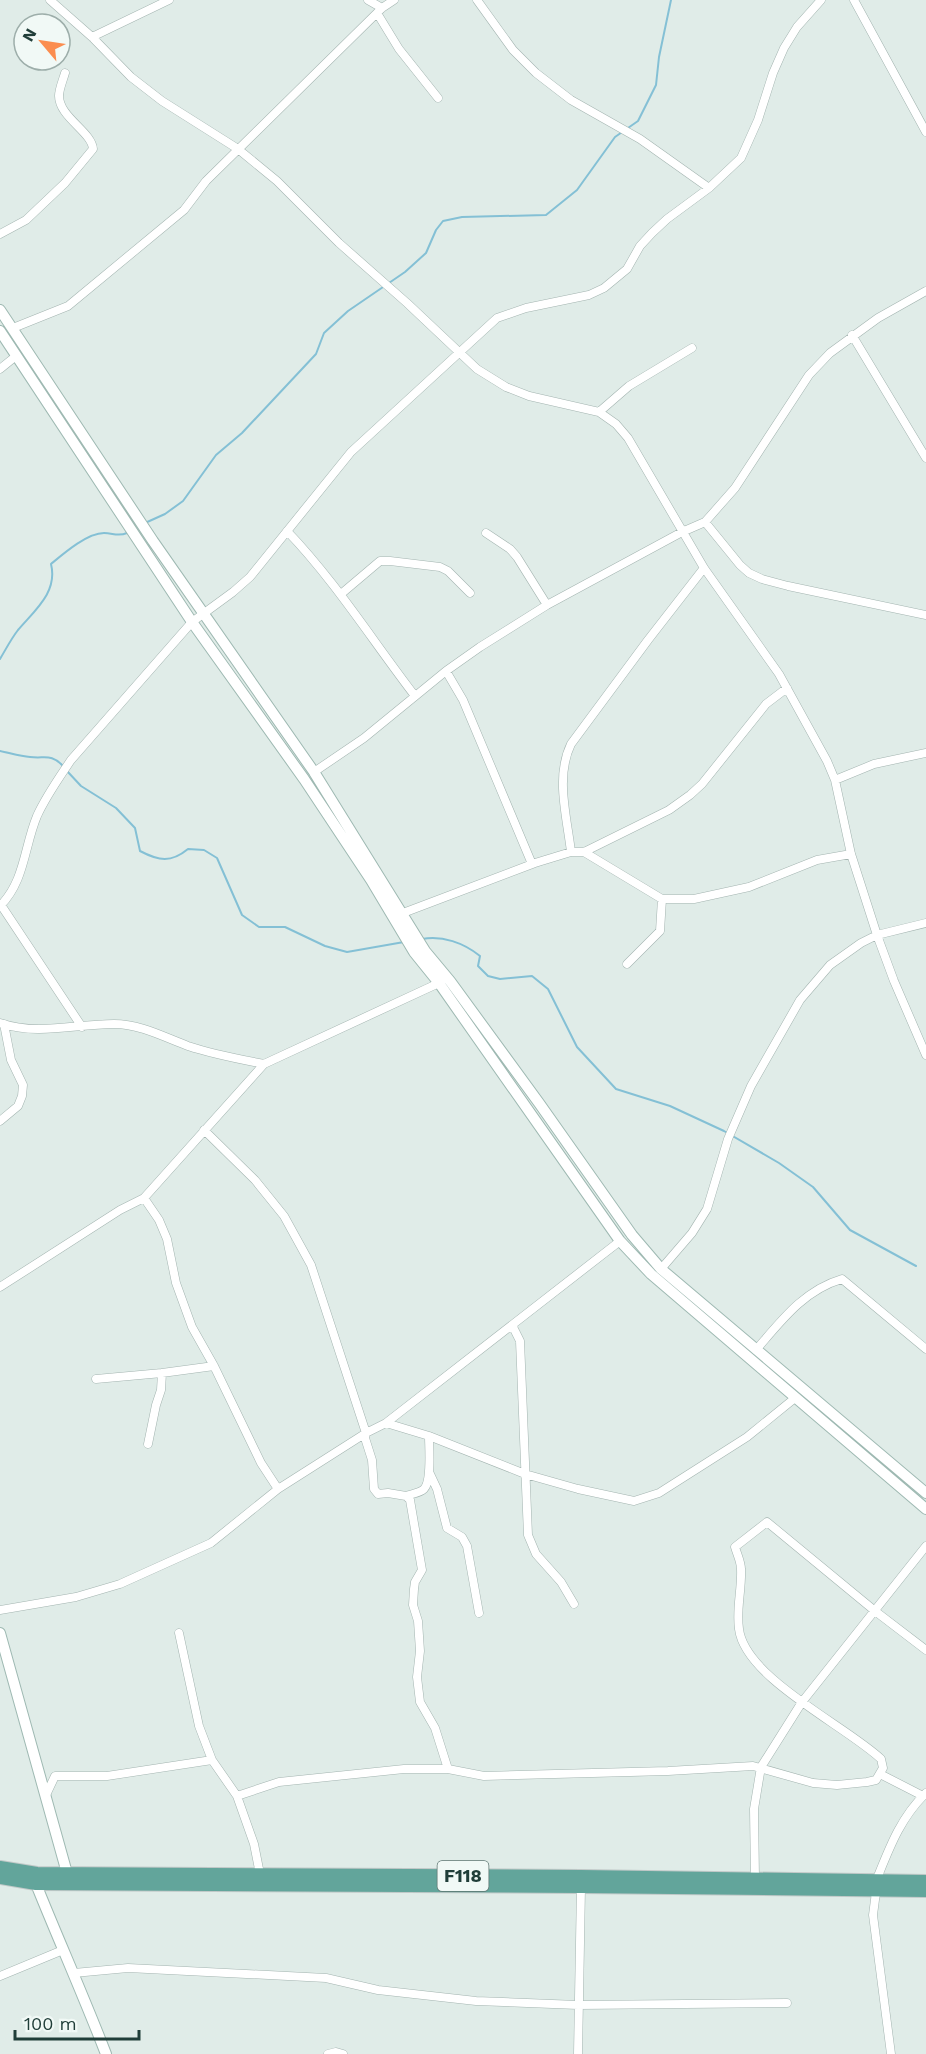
<svg xmlns="http://www.w3.org/2000/svg" width="926" height="2054" viewBox="0 0 926 2054" font-family="'Work Sans',sans-serif">
<rect width="100%" height="100%" fill="#e0ece8"/>
<g fill="none" stroke-linecap="round" stroke-linejoin="round">
<path stroke="#84c0d5" stroke-width="2" d="M145,523L165,514L183,501L216,455L242,433L316,354L324,333L348,311L405,272L426,253L436,230L443,221L462,217L546,215L577,190L615,137L638,121L656,85L659,57L671,0
M0,659C6,649 11,639 18,630C35,610 58,592 51,564C63,554 87,533 104,533C113,533 118,537 127,533
M0,751C10,753 20,756 30,757C45,759 51,753 63,766
M67,771L81,786L116,808L135,828L140,851C159,861 171,863 188,849L204,850L217,858L242,915L259,927H285L325,946L347,952L404,942
M422,939C442,935 464,943 480,956L478,966L488,976L500,979L532,976L548,989L577,1047L616,1089L670,1106L724,1131L779,1163L813,1187L850,1230L916,1266"/>
<g stroke="#a3b4b0" stroke-width="9">
<path id="street" d="M50,0L92,37L131,77L162,101L238,149L277,181L339,243L407,303L477,369L506,387L529,396L599,412L616,424L628,438L704,568L779,674L827,761L835,780L851,854L877,935L894,981L926,1055
M368,0L382,8
M477,0L513,50L536,73L571,100L640,139L709,188
M854,0L926,132
M377,13L399,49L438,98
M92,37L169,0
M0,234L26,220L65,183L93,149C92,132 59,117 59,96C59,89 63,80 65,73
M13,328L68,306L184,210L206,181L382,8L394,0
M852,335L926,458
M0,369L16,356
M599,412L629,386L692,348
M705,522L740,565L749,573L762,579L788,586L926,615
M287,531C335,581 372,640 415,696
M486,533L510,549L517,557L547,605
M341,594L380,561H390L440,567L448,571L470,593
M446,671L463,700L532,864
M314,772L364,738L446,671L480,647L547,605L682,532L705,522L735,488L809,375L830,353L878,318L926,291
M835,780L874,764L926,753
M571,852C567,817 555,777 571,744L648,640L704,568
M584,852L662,899H694L749,887L817,860L851,854
M1,905L82,1027
M0,906C25,881 24,847 37,816C46,796 59,778 71,760L192,622L233,592L250,577L351,452L497,318L526,308L589,295L604,288L627,269L640,246L652,233L667,219L709,188L741,158L758,120L773,73L784,48L797,27L821,0
M403,913L535,863L571,852H584L669,810L690,795L702,784L766,704L787,688
M627,964L660,931L662,899
M0,1023C39,1036 74,1024 114,1024C140,1024 164,1037 188,1046C212,1054 238,1059 264,1064
M0,1121L18,1106L22,1096L23,1085L11,1060L4,1024
M204,1130L255,1180L284,1216L311,1265L366,1433L365,1438L372,1460L374,1489L378,1494L388,1493L406,1496
M144,1198L159,1220L167,1239L176,1283L192,1327L214,1366L261,1463L278,1489
M661,1269L692,1233L707,1209L728,1139L751,1086L800,1000L830,965L861,943L877,935L926,923
M0,1287L120,1210L144,1198L264,1064L439,983
M512,1325L520,1341L528,1535L536,1554L561,1582L574,1604
M756,1350C781,1321 804,1290 842,1279L926,1349
M96,1379L162,1373
M386,1423L429,1436L525,1474L578,1489L634,1501L659,1493L747,1437L795,1398
M429,1436C429,1448 432,1481 424,1489C420,1493 411,1494 406,1496L410,1500L422,1570L415,1582L414,1589L413,1605L418,1621L420,1651L417,1677L420,1702L435,1728L448,1769
M148,1444L156,1405L161,1390L162,1373L214,1366
M430,1474L437,1489L447,1528L462,1537L467,1546L479,1613
M0,1610L76,1597L120,1584L211,1543L278,1489L366,1433L386,1423L620,1241
M179,1633L199,1726L212,1760L237,1796L254,1844L260,1874
M880,1774L923,1796
M46,1795L55,1776H107L212,1760
M237,1796L279,1782L404,1769H448L484,1776L668,1771L753,1766L813,1783L837,1785L867,1782L876,1780L883,1768L881,1759C846,1726 745,1678 739,1629C736,1609 742,1589 741,1569C741,1562 737,1554 735,1547L767,1522L875,1611L926,1650
M755,1879L754,1809L761,1767L802,1702L926,1546
M876,1881C889,1849 900,1818 926,1793
M876,1892L873,1915L891,2054
M74,1973L128,1968L326,1978L378,1990L476,2001L578,2005L787,2003
M0,1976L63,1950
M328,2054L336,2052L343,2054
M578,2054L581,1887"/>
</g>
<g stroke="#9eb9b2" stroke-width="12">
<path id="secondary" d="M0,310L153,541L314,772L425,951L450,981L539,1103L632,1235L661,1269L926,1493
M0,331L192,622L304,779L371,880L414,952L439,983L620,1241L651,1274L926,1509
M0,1633L67,1873
M36,1884C59,1941 84,1997 106,2054"/>
</g>
<g stroke="#c1c9c8" stroke-width="14">
<path id="primary" d="M0,1867L37,1873L581,1876L926,1881
M0,1878L36,1884L581,1887L926,1891"/>
</g>
<use href="#street" stroke="#fff" stroke-width="8"/>
<use href="#secondary" stroke="#fff" stroke-width="10"/>
<use href="#primary" stroke="#62a59b" stroke-width="12"/>
</g>
<g text-anchor="middle" stroke-width="6" stroke-linejoin="round" paint-order="stroke">
<rect fill="#f1f9f6" stroke="#5f7672" stroke-width="1.5" x="437.5" y="1861" width="51" height="30" rx="4.5"/>
<g font-size="18" font-weight="bold" fill="#203e39">
<text x="463" y="1882">F118</text>
</g>
</g>
<g transform="translate(42 42) rotate(299)"><circle r="28" fill="#f1f9f6" stroke="#9daeaa" stroke-width="1.5"/>
<path d="M0-4.5L10 22L0 15L-10 22Z" fill="#fb8d4f"/>
<text y="-9" font-size="16" font-weight="bold" text-anchor="middle" fill="#203e39">N</text>
</g>
<path d="M15 2030v9h124v-9" fill="none" stroke="#203e39" stroke-width="3"/>
<text x="24" y="2030" font-size="18" fill="#203e39" stroke="#f1f9f6" stroke-width="4.5" paint-order="stroke">100 m</text>
</svg>
